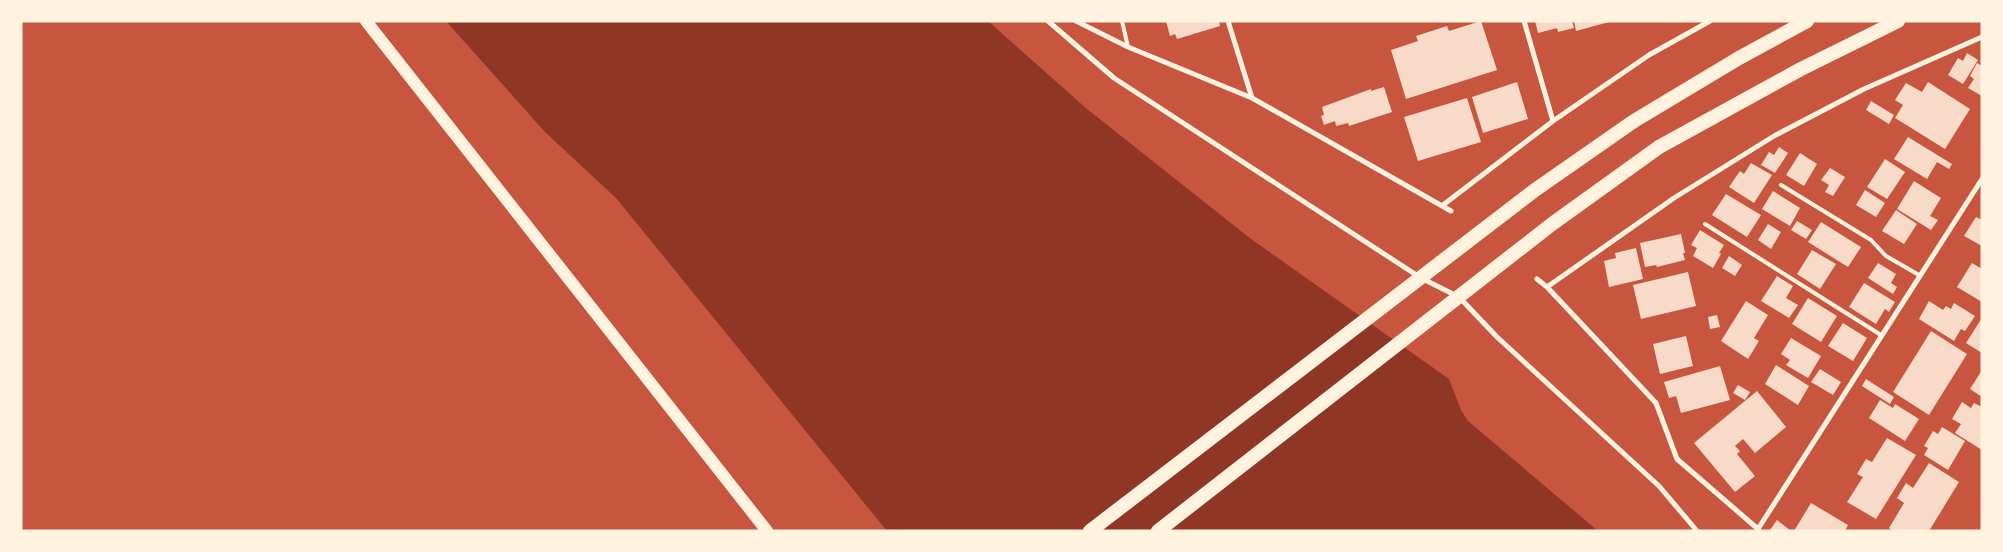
<svg xmlns="http://www.w3.org/2000/svg" width="2003" height="552" viewBox="0 0 2003 552" font-family="Montserrat,sans-serif">
<rect width="100%" height="100%" fill="#c8553d"/>
<path fill="#8f3625" d="M446,21H988L1087,109L1251,239L1449,379L1461,410L1468,421L1598,531H887L616,198L545,132Z"/>
<path fill="#f7dbc8" d="M1166,21H1219L1220,26L1177,39L1175,34L1170,36Z
M1481,21L1497,70L1406,99L1391,50L1418,41L1416,36L1447,26L1449,31Z
M1535,21H1572L1574,28L1558,32L1557,28L1538,33Z
M1574,21H1609V22L1576,31Z
M1967,53L1978,60L1963,84L1948,75L1958,58L1963,61Z
M1977,63L1982,66V96L1968,88L1974,79L1970,76Z
M1517,82L1528,119L1483,133L1472,97Z
M1928,82L1970,109L1945,149L1895,118L1903,105L1895,100L1906,83L1922,92Z
M1384,87L1392,112L1349,126L1348,123L1336,126L1335,121L1324,125L1321,116L1324,115L1322,107L1371,89V91Z
M1467,98L1481,142L1418,161L1404,117Z
M1871,101L1894,115L1889,124L1866,110Z
M1908,137L1952,164L1949,169L1937,162L1927,179L1894,159Z
M1779,147L1788,153L1775,173L1761,165L1769,152L1774,155Z
M1800,153L1817,164L1804,186L1786,175Z
M1885,159L1905,172L1887,199L1867,187Z
M1751,163L1772,175L1754,203L1729,187L1740,171L1744,174Z
M1830,168L1845,177L1833,196L1825,192L1829,185L1821,180Z
M1914,181L1941,198L1930,216L1938,220L1931,230L1897,209Z
M1865,190L1885,203L1876,217L1856,205Z
M1773,191L1800,208L1790,226L1762,209Z
M1726,194L1761,215L1747,237L1712,215Z
M1896,210L1917,224L1904,244L1882,231Z
M1976,217L1982,220V246L1964,236Z
M1797,221L1812,230L1806,239L1791,230Z
M1821,222L1861,247L1848,267L1808,242Z
M1768,224L1781,232L1771,249L1758,240Z
M1700,230L1724,245L1719,253L1721,254L1713,268L1693,256L1697,248L1691,245Z
M1681,234L1685,253H1683L1685,260L1657,267L1656,265L1645,267L1640,243Z
M1636,248L1643,279L1609,287L1604,261L1616,258L1615,253Z
M1812,250L1836,264L1820,289L1797,274Z
M1729,256L1742,265L1735,276L1722,268Z
M1878,263L1896,274L1891,283L1897,287L1893,294L1868,278Z
M1972,263L1982,269V302L1957,287Z
M1688,272L1696,306L1641,319L1633,285Z
M1777,276L1793,286L1786,298L1798,305L1789,318L1761,301Z
M1864,283L1895,302L1889,312L1885,309L1876,324L1849,307Z
M1808,298L1837,316L1821,342L1792,324Z
M1746,301L1768,315L1754,338L1759,341L1748,359L1721,341Z
M1929,301L1943,310L1946,306L1951,309L1954,303L1975,316L1965,331L1961,329L1954,341L1919,319Z
M1717,315L1720,327L1710,329L1708,317Z
M1982,318V353L1966,343Z
M1843,323L1867,338L1853,361L1828,346Z
M1931,331L1967,354L1929,415L1893,392Z
M1686,336L1693,366L1660,374L1653,344Z
M1791,338L1821,356L1808,378L1786,365L1790,360L1781,354Z
M1776,365L1809,386L1798,405L1765,384Z
M1720,366L1730,400L1681,413L1676,396L1669,398L1664,382Z
M1820,369L1841,382L1833,395L1811,382Z
M1982,370V397L1970,389Z
M1866,379L1894,397L1890,404L1862,386Z
M1738,385L1750,392L1745,400L1733,393Z
M1757,391L1786,427L1755,453L1743,439L1735,446L1740,451L1737,454L1755,476L1735,492L1694,443Z
M1880,400L1893,408L1895,404L1919,419L1905,441L1869,418Z
M1962,402L1971,408L1974,403L1982,407V450L1955,433L1961,424L1952,419Z
M1942,427L1965,441L1948,470L1924,455L1928,448L1924,446L1933,431L1938,434Z
M1887,438L1916,455L1876,519L1847,502L1863,477L1857,474L1866,459L1872,462Z
M1929,463L1959,482L1929,531H1893L1889,528L1904,503L1897,498L1906,483L1913,488Z
M1811,503L1848,525L1845,531H1794Z
M1777,520L1791,531L1770,530Z"/>
<g fill="none" stroke-linecap="round" stroke-linejoin="round">
<path stroke="#fff3e0" stroke-width="4" d="M1122,21L1128,47
M1781,185L1871,240L1886,256L1919,275
M1705,224L1881,335"/>
<path stroke="#fff3e0" stroke-width="5" d="M1048,21L1114,78L1421,278L1459,297L1497,337L1659,486L1697,531
M1076,21L1128,47L1252,98L1451,211
M1228,21L1252,98
M1524,21L1553,121
M1443,205L1553,121L1649,55L1710,21
M1537,279L1547,287L1656,403L1677,459L1758,529
M1547,287L1674,198L1774,136L1864,89L1982,37
M1759,531L1758,529L1982,179"/>
<path stroke="#fff3e0" stroke-width="12" d="M366,21L767,531"/>
<path stroke="#fff3e0" stroke-width="14" d="M1090,531L1535,190L1634,121L1739,58L1807,21
M1158,531L1552,224L1659,147L1801,69L1898,21"/>
</g>
<rect width="2003" height="552" fill="none" stroke="#fff3e0" stroke-width="45"/>
</svg>
